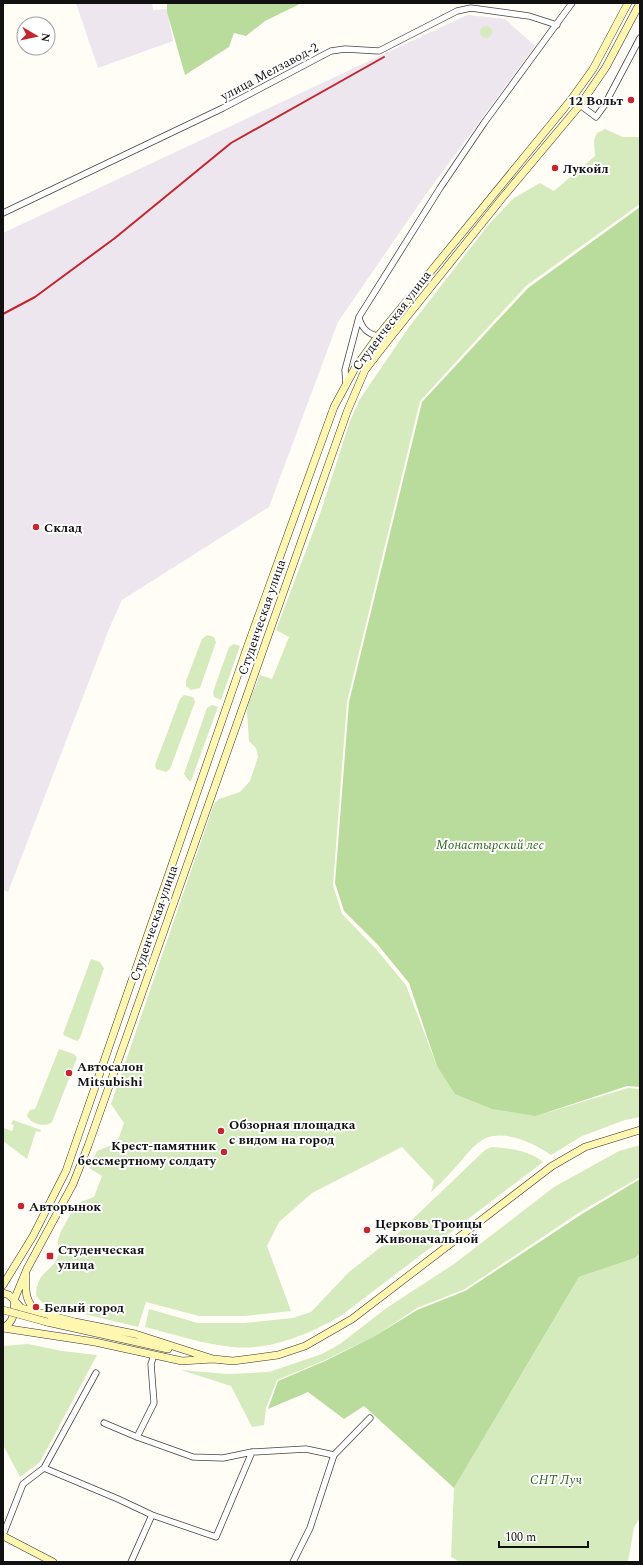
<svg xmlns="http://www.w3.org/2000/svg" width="643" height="1565" viewBox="0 0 643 1565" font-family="Spectral,serif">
<rect width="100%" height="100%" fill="#fffdf5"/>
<path fill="#eee6ef" d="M76,3H152L153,10L167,9L173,41L98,68Z
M467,15L505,19L535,46L424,197L338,322L269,507L122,600L109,629L8,892L3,890V233Z"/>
<path fill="#d5ebbd" d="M480 32a6 6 0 1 1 12 0a6 6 0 1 1-12 0Z
M605,129L623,137H640V204L526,286L420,401L347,702L333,885L342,914L376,949L406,985L437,1066L536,1116L628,1088L640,1089V1117L625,1120L582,1136L551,1155C534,1143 505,1129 484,1139C471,1146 463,1160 453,1170C446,1178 439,1185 431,1192L434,1181L402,1147L312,1193L279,1222L267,1246L291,1311L244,1316H199L146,1302L138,1327L43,1304L36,1295C37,1271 51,1273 58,1256C60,1251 57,1245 58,1240C61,1228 71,1215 76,1204L94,1197L102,1176L89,1168L97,1151L117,1143L124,1123L111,1104L214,804L219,799L240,792L250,781L258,757L256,748L249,741L247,711L249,702L260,675L272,679L289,637L276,630L321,511L350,421L360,399L409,327L489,224L514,198L540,183L554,191L595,156L594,140L597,133Z
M207,635L214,637L216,642L200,688L191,690L186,686V681L202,639Z
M234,644L240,646L221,700L214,697L213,692L229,647Z
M184,695L193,697L195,702L170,769L166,772L156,769L155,765L180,699Z
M212,705L218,707L191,781H189L184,774L207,708Z
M91,959L100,962L104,968L80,1038L77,1041L65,1036L63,1034Z
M59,1049L74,1054L77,1058L52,1122C46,1128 29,1124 27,1115L30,1110L35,1109Z
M13,1120L41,1130L40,1132L36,1131L27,1159L3,1141L4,1128L12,1131L14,1125L11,1124Z
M640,1145V1177L580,1212L465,1289L417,1308L375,1336L325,1360L277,1380L266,1408L264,1425L252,1427L231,1386L181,1370L228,1374L269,1372L322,1354L340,1344L388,1307L454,1264L554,1187L619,1151Z
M492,1147C509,1148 530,1151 543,1162L342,1315C310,1334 270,1351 232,1347C202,1344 173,1334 145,1327L149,1309L198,1323H245L293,1318L311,1312L349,1272L395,1236L485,1150Z
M640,1253V1518L634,1527L628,1562H460L451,1557L454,1488L579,1277L635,1258Z
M28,1344L62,1351L97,1355L40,1462L20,1477L3,1445V1346Z"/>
<path fill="#b9dc9c" d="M167,3H302L265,21L246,36L234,33L229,47L185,75L167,12Z
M640,207V1087L627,1086L536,1116L492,1109L455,1094L437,1066L409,983L378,945L344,911L335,883L349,702L422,402L528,288Z
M640,1179V1253L635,1258L579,1277L454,1488L364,1406L344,1419L308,1392L268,1409L278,1381L325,1361L375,1336L417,1310L465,1291L582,1214Z"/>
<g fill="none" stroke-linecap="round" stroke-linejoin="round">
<g stroke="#444" stroke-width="7">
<path id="street" d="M580,105L596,117L604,106L640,38
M3,213L223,108L331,51L345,49L379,51L457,11L471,8L529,16L557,25
M359,318C362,328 367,334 378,336
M346,384L345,370L359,317L440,188L484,123L572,3
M104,1423L137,1437L193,1457L223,1458L252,1452L306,1449L334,1455
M137,1437L154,1403L151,1364L154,1355
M44,1468L118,1499L152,1515L216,1537L252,1452
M3,1535L23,1484L44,1468L96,1373
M131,1562L152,1515
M293,1562L310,1528L334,1455L370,1418"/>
</g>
<g stroke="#333" stroke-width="8">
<path id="secondary" d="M26,1275C26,1290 24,1300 36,1310
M3,1285L33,1236L66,1171L248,645L334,407L355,368L378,336L570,101L593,69L628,3
M3,1293L9,1295L14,1300C15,1312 14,1322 3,1328
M47,1322L168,1349
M3,1328L95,1342L182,1361L213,1359L233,1361L278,1355L305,1346L352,1319L552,1166L585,1147L640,1130
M213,1359L135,1334L75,1322L21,1308L14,1300L27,1269L73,1184L88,1146L347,412L365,370L389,339L503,197L580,105L606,67L640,3
M3,1536L53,1562"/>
</g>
<use href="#street" stroke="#fff" stroke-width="5.5"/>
<use href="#secondary" stroke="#fff6b0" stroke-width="7"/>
<path stroke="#c4262e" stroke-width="2" d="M3,314L35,297L115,238L231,143L384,57"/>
<g stroke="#333" stroke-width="8" stroke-linecap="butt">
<path id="secondary-bridge" d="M3,1310L47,1322"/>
</g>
<use href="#secondary-bridge" stroke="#fff6b0" stroke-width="7"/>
</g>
<g fill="#c4262e" stroke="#fff" stroke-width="1.5">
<circle cx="631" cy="100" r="4"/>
<circle cx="555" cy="168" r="4"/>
<circle cx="36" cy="527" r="4"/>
<circle cx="69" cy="1073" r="4"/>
<circle cx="221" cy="1131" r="4"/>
<circle cx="224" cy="1152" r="4"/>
<circle cx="21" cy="1206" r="4"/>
<circle cx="367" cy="1230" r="4"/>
<rect x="46" y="1252" width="8" height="8" rx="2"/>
<circle cx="36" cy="1307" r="4"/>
</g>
<g text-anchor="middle" stroke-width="4" stroke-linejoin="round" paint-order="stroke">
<g font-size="13" fill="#111" stroke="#fff">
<text transform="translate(269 71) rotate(-28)" y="5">улица Мелзавод-2</text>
<text transform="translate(391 320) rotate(-53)" y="5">Студенческая улица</text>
<text transform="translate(261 617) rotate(-71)" y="5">Студенческая улица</text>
<text transform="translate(153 923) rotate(-71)" y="5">Студенческая улица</text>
</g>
<g font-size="13" font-weight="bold" fill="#111" stroke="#fff" text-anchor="start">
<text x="623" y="105" text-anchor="end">12 Вольт</text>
<text x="563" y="173">Лукойл</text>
<text x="44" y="532">Склад</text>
<text x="77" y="1071">Автосалон<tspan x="77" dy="15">Mitsubishi</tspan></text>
<text x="229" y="1129">Обзорная площадка<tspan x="229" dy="15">с видом на город</tspan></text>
<text x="216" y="1150" text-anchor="end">Крест-памятник<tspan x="216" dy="15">бессмертному солдату</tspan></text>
<text x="29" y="1211">Авторынок</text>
<text x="375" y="1228">Церковь Троицы<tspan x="375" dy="15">Живоначальной</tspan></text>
<text x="58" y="1254">Студенческая<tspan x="58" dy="15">улица</tspan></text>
<text x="44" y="1312">Белый город</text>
</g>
<g font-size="13" font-style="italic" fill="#2f6b1f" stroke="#fff">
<text x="490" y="849">Монастырский лес</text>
<text x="556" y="1484">СНТ Луч</text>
</g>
</g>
<rect width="643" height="1565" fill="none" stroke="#111111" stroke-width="8"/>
<g transform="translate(36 36) rotate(99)"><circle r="19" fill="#ffffff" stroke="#a0a0a0"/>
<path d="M0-3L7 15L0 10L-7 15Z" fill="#c4262e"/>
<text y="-6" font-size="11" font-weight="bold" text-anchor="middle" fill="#111111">N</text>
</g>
<path d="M499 1541v6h89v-6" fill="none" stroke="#111111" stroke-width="2"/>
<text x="505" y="1541" font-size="12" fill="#111111" stroke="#ffffff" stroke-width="3" paint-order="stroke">100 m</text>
</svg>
